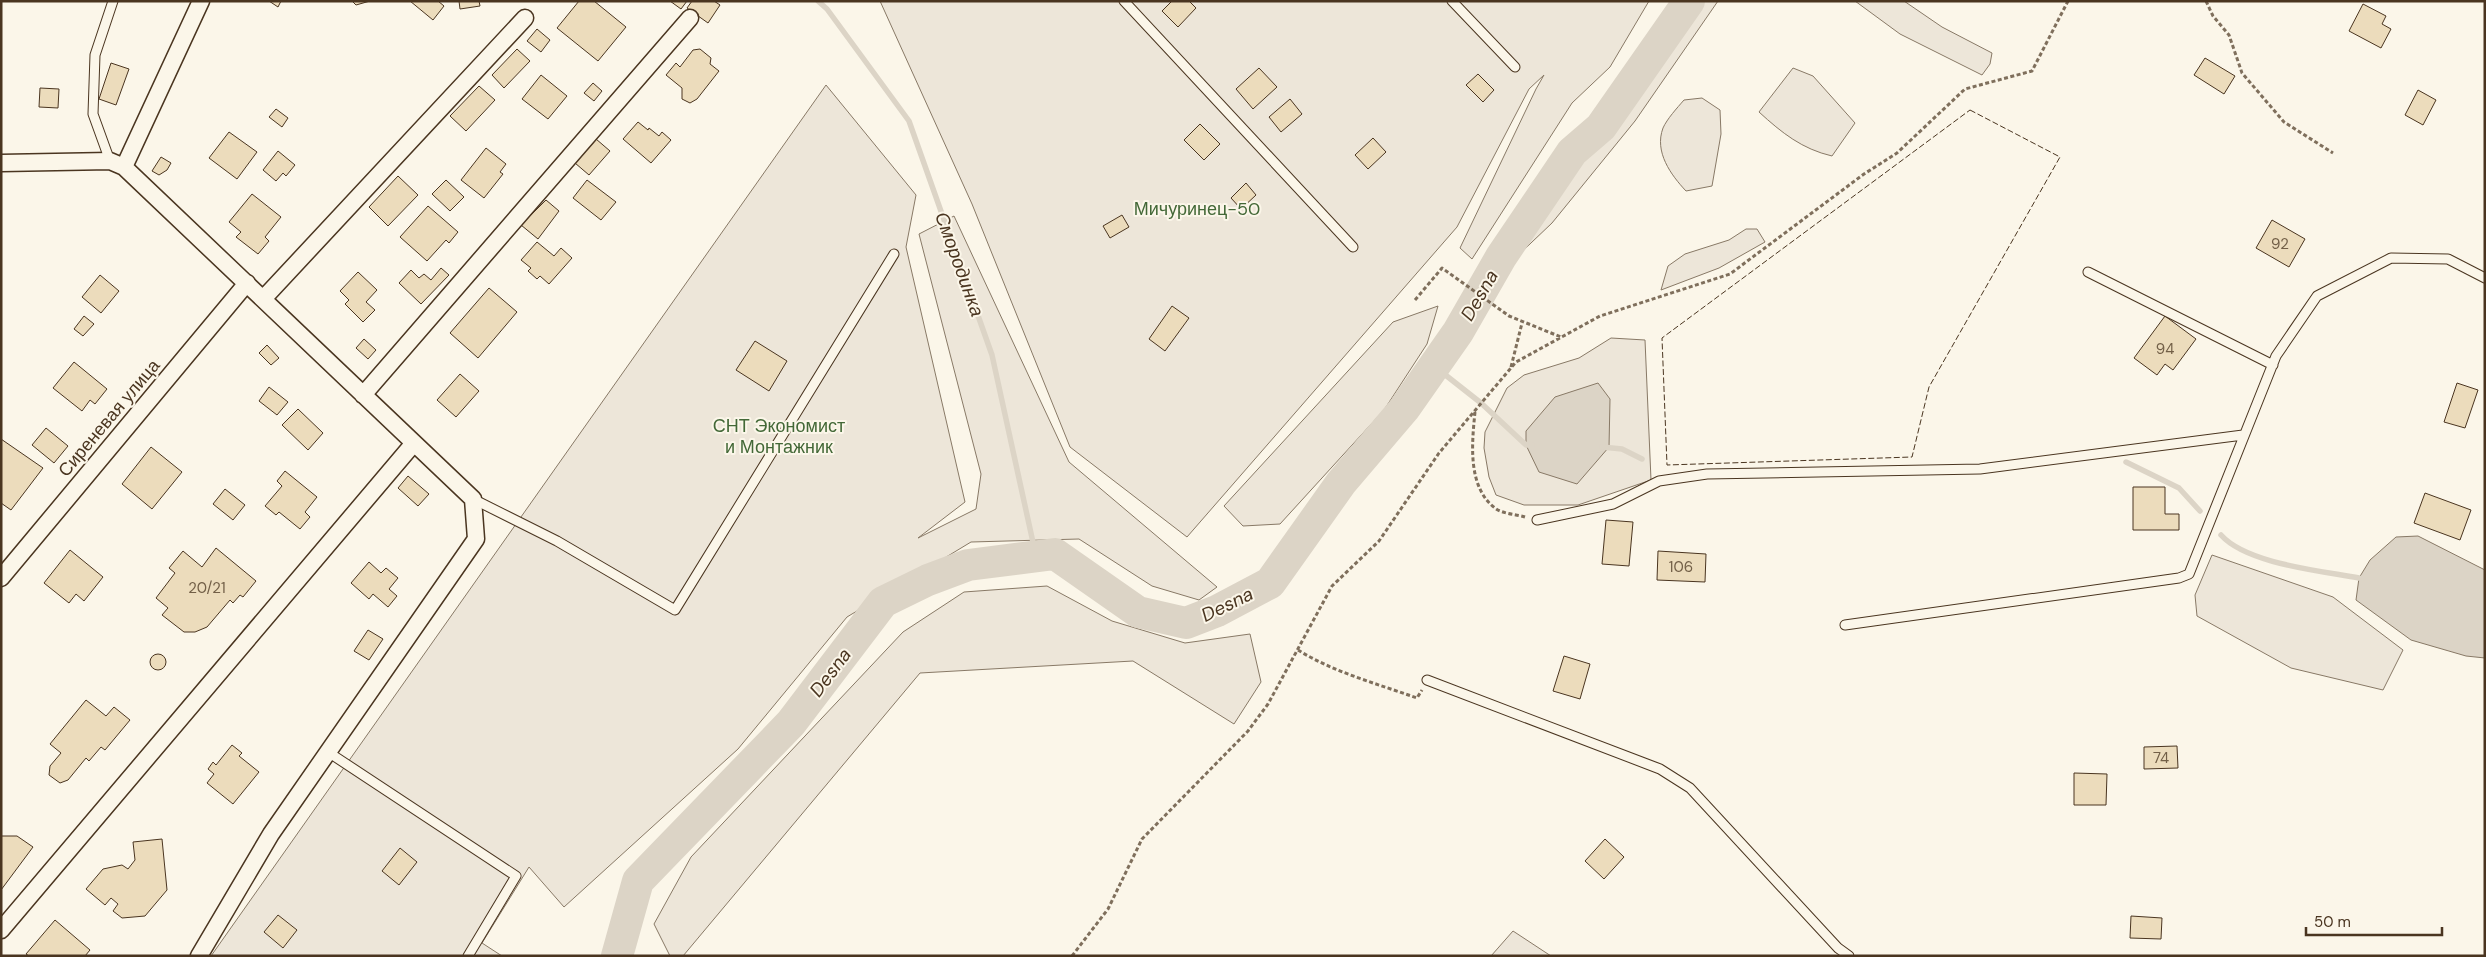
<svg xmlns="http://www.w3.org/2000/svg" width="2486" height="957" viewBox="0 0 2486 957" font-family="'DM Sans',sans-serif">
<rect width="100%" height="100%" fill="#fbf6e9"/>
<path fill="#ede6d9" stroke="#887966" d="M880,1H1649L1610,67L1572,103L1472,259L1460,248L1536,89L1544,75L1529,89L1457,227L1187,537L1070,447L972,204Z
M1694,1H1718L1635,121L1552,223L1511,262L1492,259L1518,219L1578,156L1607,129Z
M1855,1H1904L1942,27L1992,53L1990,64L1982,75L1900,34Z
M1793,68L1813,76L1855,123L1832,156C1802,149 1782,133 1759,112Z
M826,85L916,195L906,247L965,502L918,538L976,509L981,474L919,234L954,216L1069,462L1217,587L1199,600L1152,586L1079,539L971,542L847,617L738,749L564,907L529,867L482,943L502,956H211Z
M1702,98L1720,110L1721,134L1712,186L1686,191C1671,175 1654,152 1663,128C1667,119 1677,108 1684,100Z
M1746,229H1757L1765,242L1719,268L1661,290L1668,266L1685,254L1729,240Z
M1438,306L1427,344L1384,410L1280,524L1243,526L1224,506L1393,322Z
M1611,338L1645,340L1651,480L1578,505H1524L1496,495L1489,477L1484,448L1485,432L1507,388L1524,375L1579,358Z
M2212,555L2333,597L2403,650L2383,690L2291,668L2197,616L2195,595Z
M1047,586L1112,621L1185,643L1250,634L1261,682L1234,724L1133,661L920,673L683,956H670L654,924L691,857L903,632L964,592Z
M1513,931L1551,956H1491Z"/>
<path fill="#dcd4c6" stroke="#887966" d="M1598,383L1610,399L1609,447L1577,484L1539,472L1526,445V431L1555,397Z
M2418,536L2485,570V658L2466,656L2411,640L2356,600L2359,578L2370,560L2396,537Z"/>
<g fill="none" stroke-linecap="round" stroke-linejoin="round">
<path stroke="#dcd4c6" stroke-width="5.5" d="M818,1L827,9L909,121L992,355L1036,556
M1434,366L1481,403L1526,445H1532
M1602,447L1622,449L1642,459
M2126,462L2179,488L2200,511
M2221,535C2247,564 2322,571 2359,578"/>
<path stroke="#dcd4c6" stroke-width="32" d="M617,956L638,881L791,723L883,602L928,580L968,565L1055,554L1138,612L1186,623L1217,611L1270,583L1341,483L1404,409L1458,332L1501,257L1572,152L1601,127L1689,1"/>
</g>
<path fill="#ecdcbc" stroke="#4a3520" d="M269,1H281L278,7Z
M352,1H370L356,5Z
M410,1H438L444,6L433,20Z
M459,1H479L480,6L460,9Z
M579,1H594L626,27L598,61L557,28Z
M670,1H687L681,9Z
M692,1H714L720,5L708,23L687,8Z
M1172,1H1189L1196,8L1178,27L1162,11Z
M2363,4L2386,16L2382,24L2391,29L2381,48L2349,31Z
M537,29L550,40L541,52L527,41Z
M517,49L530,61L504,88L492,75Z
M700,49L711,58L710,64L719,71L697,99L690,103L682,99V88L666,75L676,63L680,67L693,50Z
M2205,58L2235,76L2224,94L2194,75Z
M111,63L129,69L116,105L99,99Z
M1259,68L1277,87L1253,109L1236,89Z
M1478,74L1494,90L1483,102L1466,85Z
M541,75L567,96L548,119L522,99Z
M593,83L602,91L594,101L584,93Z
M479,86L495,100L466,131L450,116Z
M40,88L59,89L58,108L39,107Z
M2418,90L2436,100L2423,125L2405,115Z
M1290,99L1302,114L1281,132L1269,117Z
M276,109L288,118L282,127L269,117Z
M638,122L648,130L649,128L659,136L662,132L671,140L651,163L623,139Z
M1200,124L1220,144L1204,160L1184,140Z
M229,132L257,152L237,179L209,158Z
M1373,138L1386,152L1368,169L1355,155Z
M596,139L610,151L589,175L575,163Z
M486,148L506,164L500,172L503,174L484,198L461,180Z
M278,151L295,165L286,176L283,173L276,181L263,170Z
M161,157L171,163L167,170L159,175L152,171Z
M398,176L418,195L388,226L369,207Z
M446,180L464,197L450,211L432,194Z
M587,180L616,202L601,220L573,198Z
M1246,183L1256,195L1241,209L1231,198Z
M252,194L281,217L265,237L269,241L258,254L236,237L241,232L229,222Z
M546,200L559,211L538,239L521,225Z
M428,206L458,232L449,243L446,240L427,261L400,237Z
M1122,215L1129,227L1110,238L1103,226Z
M2272,220L2305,239L2289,267L2256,248Z
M537,242L554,256L561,248L572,258L549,284L540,276L537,279L528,271L531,268L521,260Z
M441,268L449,275L421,304L399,283L411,270L419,278L424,274L431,280Z
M358,272L377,290L366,302L375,310L363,322L345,304L349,300L340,291Z
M100,275L119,291L101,313L82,297Z
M489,288L517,312L478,358L450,333Z
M1172,306L1189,318L1165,351L1149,339Z
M84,316L94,324L83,336L74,329Z
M2165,316L2196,339L2173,370L2165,364L2157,375L2134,358Z
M364,339L376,350L368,359L356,348Z
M755,341L787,361L769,391L736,370Z
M267,345L279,358L271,365L259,353Z
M74,362L107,389L95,404L90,400L82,411L53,388Z
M460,374L479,391L456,417L437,400Z
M2457,383L2478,390L2465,428L2444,422Z
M269,387L288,402L277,415L259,401Z
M298,409L323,433L308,450L282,425Z
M46,428L68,446L54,463L32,445Z
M1,439L43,468L11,510L1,503Z
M151,447L182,472L152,509L122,484Z
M285,471L317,497L305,512L310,517L300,529L279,512L276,515L265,506L282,486L277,481Z
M408,476L429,494L418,506L398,488Z
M2133,487H2165V514H2179V530H2133Z
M225,489L245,505L233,520L213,504Z
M2425,493L2471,510L2460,540L2414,523Z
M1606,520L1633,522L1629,566L1602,564Z
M216,548L256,581L243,597L240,595L233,603L230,600L207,627L195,632H184L162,615L168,608L156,598L175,573L169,568L183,551L202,567Z
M70,550L103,577L84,601L76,594L69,603L44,583Z
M1658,551L1706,554L1705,582L1657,580Z
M369,562L381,573L386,568L398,578L389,589L397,596L388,607L373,594L369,599L351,583Z
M368,630L383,639L369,660L354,651Z
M150 662a8 8 0 1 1 16 0a8 8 0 1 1-16 0Z
M1564,656L1590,664L1580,699L1553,691Z
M86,700L106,716L114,707L130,720L105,750L101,747L89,761L86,758L68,780L60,783L49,775L50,766L61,753L50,744Z
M232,745L242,753L239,756L259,772L233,804L207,783L214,774L208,769L213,762L216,765Z
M2177,746L2178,768L2144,769V747Z
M2074,773L2107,774L2106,805H2074Z
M1,836H17L33,847L1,890Z
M162,839L167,890L145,916L122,918L113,911L118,904L111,898L105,905L86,889L103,869L122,865L128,869L135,860L133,842Z
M1605,839L1624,857L1604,879L1585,861Z
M400,848L417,862L399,885L382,871Z
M278,915L297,930L283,948L264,932Z
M2131,916L2162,918L2161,939L2130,938Z
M55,920L90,950L85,956H29L26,954Z"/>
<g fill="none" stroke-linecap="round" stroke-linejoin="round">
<g stroke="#4a3520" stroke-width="11">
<path id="service" d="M1124,1L1353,247
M1452,1L1515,67
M110,161L93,114L95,55L113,1
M2088,272L2273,365
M473,499L557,541L675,610L894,254
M1537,520L1613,504L1659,481L1707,474L1980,469L2243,435
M1845,625L2179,578L2189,574L2276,356L2317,296L2391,258L2448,259L2485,278
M1427,680L1660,769L1690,788L1838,948L1849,956
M328,752L516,876L468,956"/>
</g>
<g stroke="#4a3520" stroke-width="19">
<path id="minor" d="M1,163L110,161L124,167L473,499L476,539L271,834L199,956
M124,167L201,1
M263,299L525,18
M363,395L690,18
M1,578L247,283
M1,930L414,443"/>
</g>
<path stroke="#7f6f5c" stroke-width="3" stroke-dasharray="4 2.5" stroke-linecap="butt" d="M2206,1L2213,16L2229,35L2242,73L2284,122L2333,153
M1415,300L1442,268L1509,316L1561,337
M1511,367L1522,323
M1475,412C1472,442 1467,487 1495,508C1502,514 1516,514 1525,517
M1298,650C1333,672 1378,684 1417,698L1422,690
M1072,956L1108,909L1142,839L1248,731L1268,704L1332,586L1379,541L1439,453L1516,362L1600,316L1730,274L1864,174L1897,153L1965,89L2032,71L2068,1"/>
<use href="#service" stroke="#fbf6e9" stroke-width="9"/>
<use href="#minor" stroke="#fbf6e9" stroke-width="16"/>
<path stroke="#4a3520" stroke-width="1" stroke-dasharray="6 2.5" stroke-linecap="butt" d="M1970,110L2060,157L1929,387L1912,457L1667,465L1662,338Z"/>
</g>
<g text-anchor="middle" stroke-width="4" stroke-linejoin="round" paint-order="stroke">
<g font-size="15" fill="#725f47">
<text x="2280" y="249">92</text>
<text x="2165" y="354">94</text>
<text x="1681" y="572">106</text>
<text x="207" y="593">20/21</text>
<text x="2161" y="763">74</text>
</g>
<g font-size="18" fill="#436837" stroke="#fbf6e9">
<text x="1197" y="215">Мичуринец-50</text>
<text x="779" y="432">СНТ Экономист<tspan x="779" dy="21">и Монтажник</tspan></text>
</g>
<g font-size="18" fill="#4a3520" stroke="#fbf6e9">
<text transform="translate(109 418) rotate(-50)" y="6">Сиреневая улица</text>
</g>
<g font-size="19" font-style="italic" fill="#4a3520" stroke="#fbf6e9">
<text transform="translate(960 264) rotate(70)" y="7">Смородинка</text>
<text transform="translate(1479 295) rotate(-60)" y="7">Desna</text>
<text transform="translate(1227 604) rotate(-26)" y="7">Desna</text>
<text transform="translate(830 672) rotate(-53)" y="7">Desna</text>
</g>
</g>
<rect width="2486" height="957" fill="none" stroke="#4a3520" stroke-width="5"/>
<path d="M2306 927v8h136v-8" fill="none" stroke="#4a3520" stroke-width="2.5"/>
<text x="2314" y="927" font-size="15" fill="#4a3520" stroke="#fbf6e9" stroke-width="4" paint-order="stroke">50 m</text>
</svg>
